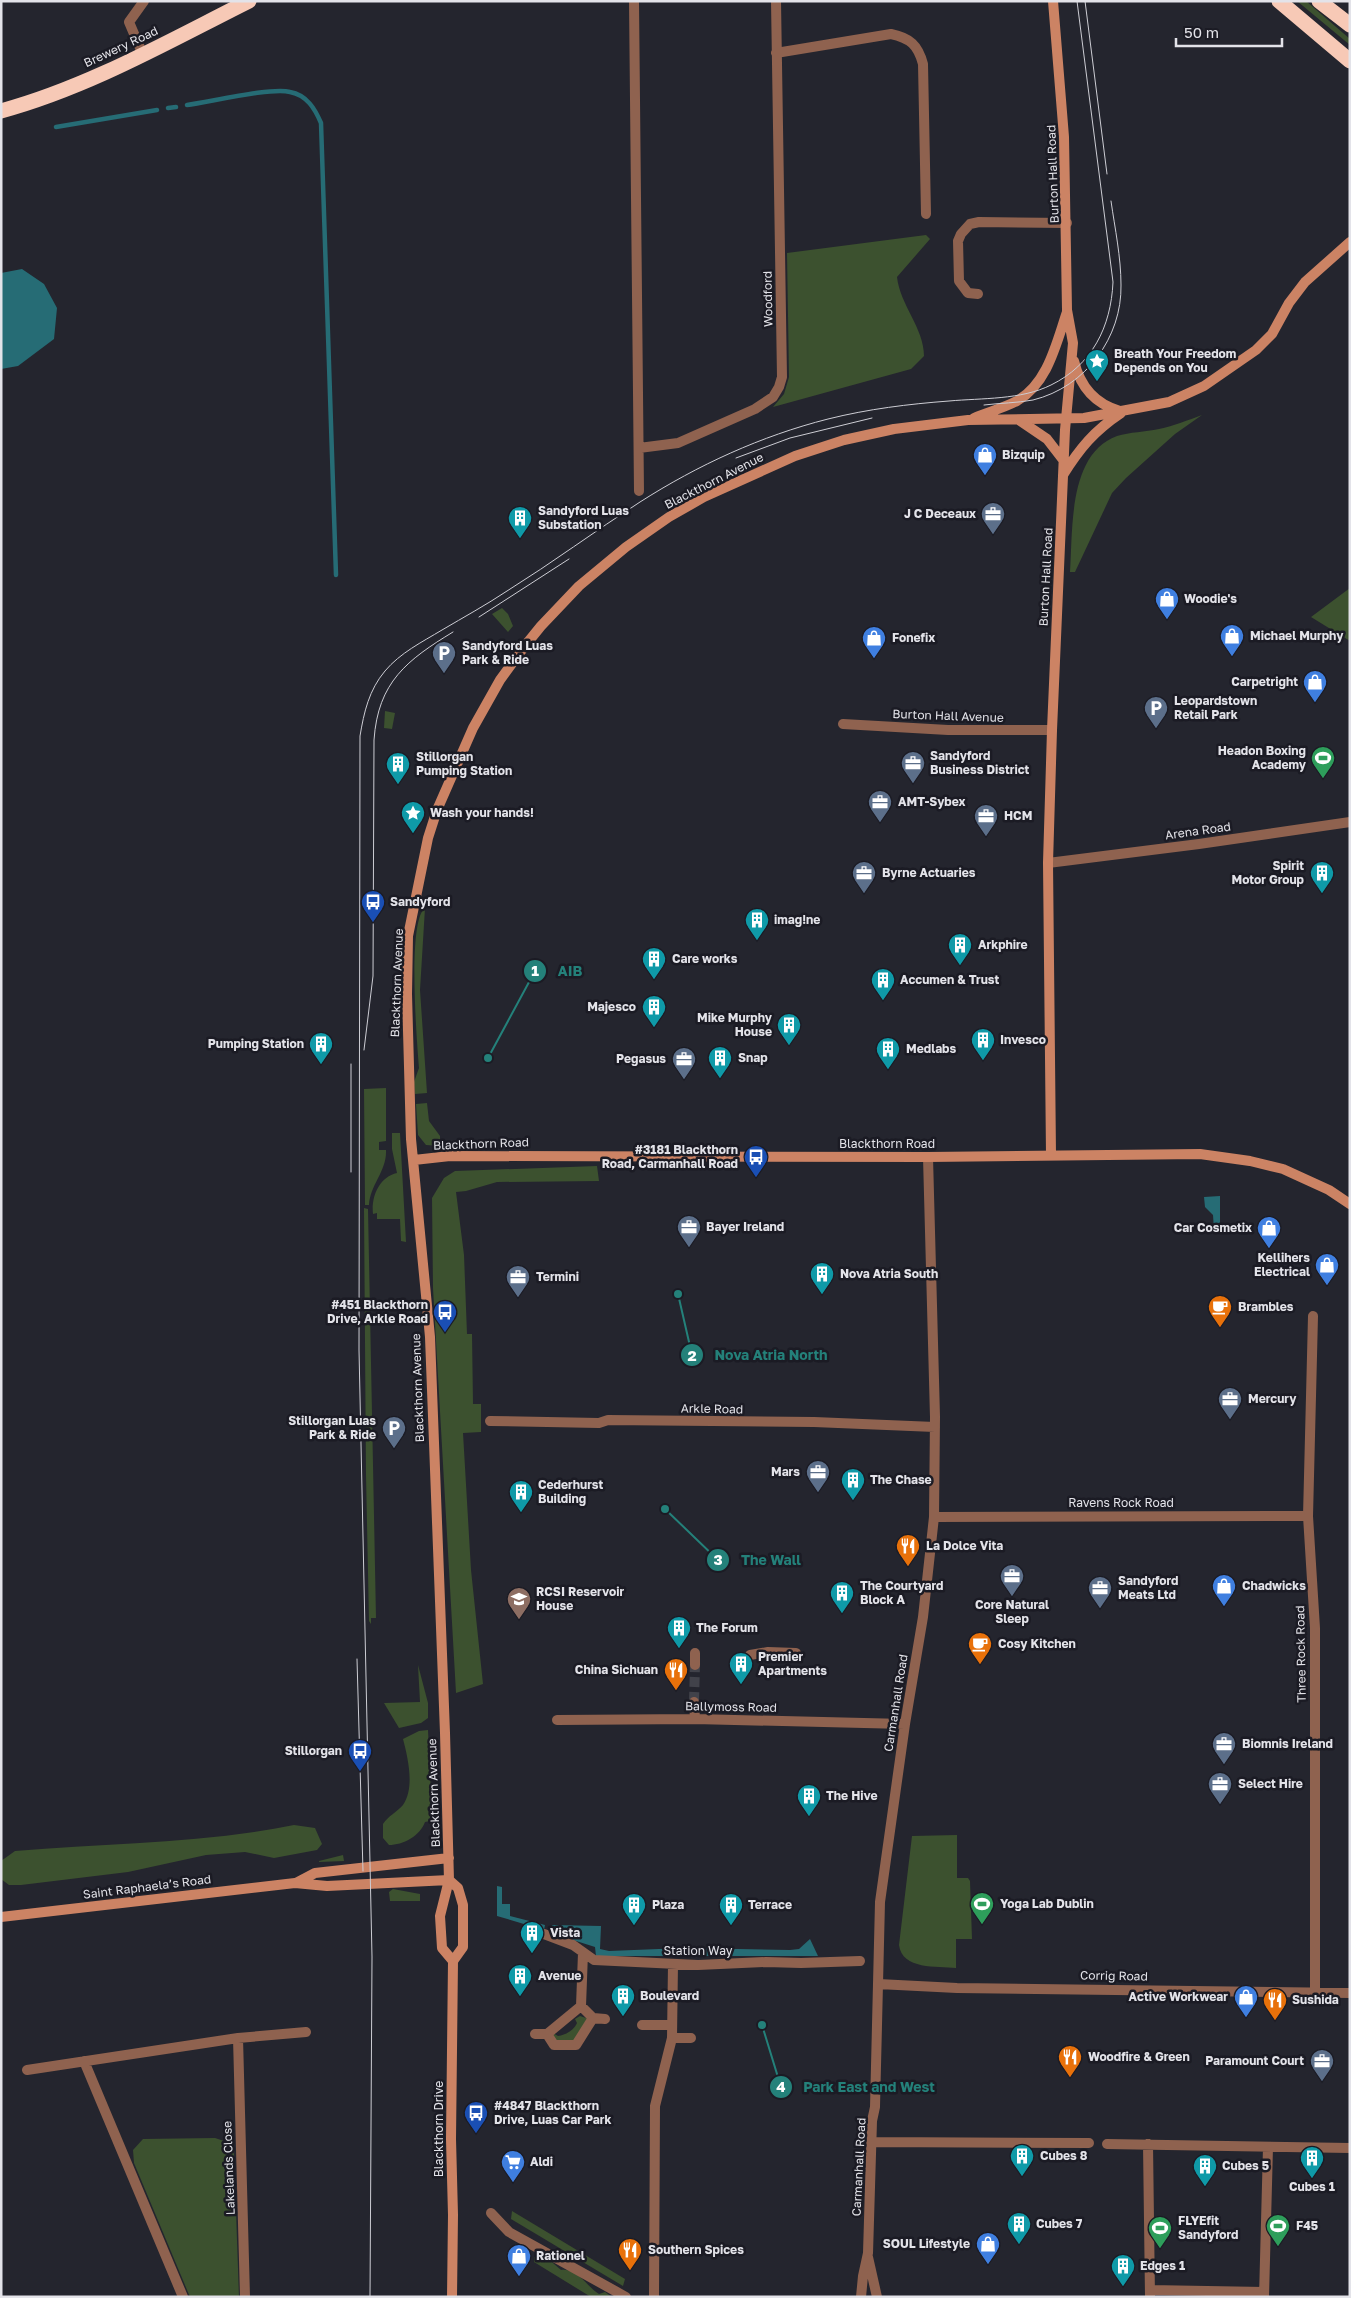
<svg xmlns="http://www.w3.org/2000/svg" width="1351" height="2298" viewBox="0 0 1351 2298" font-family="'Golos Text',sans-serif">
<rect width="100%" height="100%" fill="#24252e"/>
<path fill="#3c512f" d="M1297,1H1306L1350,39V45Z
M926,235L930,239L897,277C900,305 924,328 924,356L911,369L773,407L784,394L789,377L787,253Z
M1202,415L1175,434L1126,478L1112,493L1075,572H1070C1073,529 1068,454 1117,436C1130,432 1145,432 1159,429C1174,426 1188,420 1202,415Z
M1350,588V641L1311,617Z
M502,608L508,614L513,626L508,632L492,614Z
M385,711L395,713L392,729L384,728Z
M425,908L420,990L427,1093L415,1094L414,1082L419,1068C417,1043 407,921 425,908Z
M386,1088V1141L379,1142V1150H386C387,1171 370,1185 369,1205H365L364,1089Z
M427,1103L429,1121L440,1136V1146L426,1145L418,1135L416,1104Z
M392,1133H400L406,1242L401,1241L400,1219H377V1213L373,1214C371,1197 379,1177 397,1173L392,1149Z
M597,1166L599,1181L497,1182L466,1191L456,1192L464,1255L467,1334H472L473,1404H481V1432L463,1433L471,1570L483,1684L456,1693L433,1288L432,1198L444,1178L455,1171Z
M364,1208L368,1209L376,1618H371V1624L369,1621L366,1475Z
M418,1665L428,1703V1718L421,1723L399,1728L384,1703L420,1702Z
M428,1730L431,1796L430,1821L425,1822C420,1836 403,1845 389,1845L383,1838V1824C388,1816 397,1812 403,1805C415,1788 408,1758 403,1739L419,1731Z
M294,1825L315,1828L322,1844L317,1850L274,1858L245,1852L206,1855L128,1872L21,1885H9L1,1879V1861L15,1851C108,1843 203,1844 294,1825Z
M957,1835V1878H968L970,1881L972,1939H956V1968C937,1966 902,1970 899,1945L912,1836Z
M343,1855L344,1861L319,1862V1861Z
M393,1889L420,1894V1901H390L389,1892Z
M580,2016L589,2019L574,2043H556L550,2035L553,2033L558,2036C566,2035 574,2030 577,2023L575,2019Z
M215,2138L227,2142L234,2154L239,2297H190L134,2163L133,2150L143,2139Z
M512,2211L625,2279L623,2286L511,2219Z
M534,2257H546L561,2270C578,2268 587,2287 599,2294L605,2292L612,2297H591L534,2262Z"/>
<path fill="#266c75" d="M22,269L44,284L57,308L54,339L18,366L1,369V273Z
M1220,1196V1230H1214L1213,1215L1205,1207L1204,1197Z
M497,1886L502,1887V1904H510V1916L545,1925L544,1930L497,1916Z
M552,1925L601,1926L600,1949L609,1951L684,1948L790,1950L799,1949L810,1939L818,1956H596L595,1947L551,1933Z"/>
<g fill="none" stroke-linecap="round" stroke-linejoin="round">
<path stroke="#266c75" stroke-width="4.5" d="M187,105C210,102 272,87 290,92C307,95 315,109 321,123L336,575
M168,108L176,107
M56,127L157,110"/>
<path stroke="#41424a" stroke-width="10" stroke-dasharray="10 5" stroke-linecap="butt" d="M694,1702L695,1665"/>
<path stroke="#8f624f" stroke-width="10" d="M634,1L639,491
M776,53L891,34C910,38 918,45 923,64L926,214
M143,55L129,22L144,1
M978,294L968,293L959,281L958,241L961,234L970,224L979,222L1067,223
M639,448L678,443L755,409L773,397L779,387L782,377L776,1
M843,724L948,730H1052
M1048,863L1199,844L1350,822
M1313,1316L1308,1516L1315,1628V1992
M490,1421L599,1423L608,1420L814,1422L935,1427
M934,1517L1308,1516
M750,1655L768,1652L796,1653
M695,1665V1653
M694,1702L695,1719
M557,1720L695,1719L905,1724
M544,1934L573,1945L594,1960L698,1965L766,1962L801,1963L860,1961
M878,1984L957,1988L1350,1993
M581,2006L593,2018L576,2045H554L547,2034L581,2006L583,1953
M593,2018L605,2019
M642,2025H672
M535,2034H547
M238,2038L245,2297
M672,2038H691
M84,2061L183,2297
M27,2070L238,2038L306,2032
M871,2142L1089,2143
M1107,2144L1350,2148
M1148,2144L1150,2297
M491,2213L509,2232L626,2297
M868,2257L877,2297
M1150,2290L1264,2292
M654,2297L655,2106L672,2038L673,1964
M861,2297L863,2276L868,2253L872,2121L875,2107L880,1902L905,1724L923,1617L934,1517L935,1417L928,1157
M1264,2297L1268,2147"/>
<path stroke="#cc8364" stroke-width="10" d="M1074,361C1080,386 1095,404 1120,411
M974,418C988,412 1004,408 1017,401C1048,383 1056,344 1067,312
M1019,420L1047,439L1064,461
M1063,475C1080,448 1094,431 1121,413
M1051,1155L1048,863L1052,730L1065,430L1073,343L1067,310L1064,137L1053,1
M414,1160L450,1156L928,1157L1200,1154L1250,1161L1283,1169L1329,1190L1350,1204
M449,1880L458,1888L463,1905V1947L453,1961L451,2139L453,2215L452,2297
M296,1883L315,1873L449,1858
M1,1917L295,1883L327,1886L449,1880
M453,1961L442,1948L440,1916L449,1880L445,1733L430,1337L411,1139L407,994L408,936L428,838L437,810L473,728L500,680L524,647L541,626L579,586L626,547L669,517L704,497L795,456L844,440L894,429L968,420L1084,418L1169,402L1204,386L1256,350L1272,334L1289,303L1305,282L1350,242"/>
<path stroke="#f7c9b6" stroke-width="15" d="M1279,1L1350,61
M1319,1L1350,25
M1,111C89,87 169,41 249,1"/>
<path stroke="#cdcdd4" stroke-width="1" d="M1085,1L1107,174
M984,405C1000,403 1017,403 1033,400C1086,387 1122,337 1121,285C1121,257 1115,229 1111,201
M736,458L790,438L872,418
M479,617L569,559
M364,1050L373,976L374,740C378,682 407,660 453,632
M351,1064V1172
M357,1659L363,1871
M370,2297L372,1957L359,1350L360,736C364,712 369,690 385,671C400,653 422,642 442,630C464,617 486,605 507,591C552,563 595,531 640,502C698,465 761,436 828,419C868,409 909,404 949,401C982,398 1021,400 1051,385C1092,365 1111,327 1113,282L1077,1"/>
</g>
<defs>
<g id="sight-pin" transform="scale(1.25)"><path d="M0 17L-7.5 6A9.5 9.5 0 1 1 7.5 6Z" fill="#0f9aa8" stroke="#1b1b24"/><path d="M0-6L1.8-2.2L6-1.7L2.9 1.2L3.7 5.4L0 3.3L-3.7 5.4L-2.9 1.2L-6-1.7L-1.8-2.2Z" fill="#fff"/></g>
<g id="shop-pin" transform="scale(1.25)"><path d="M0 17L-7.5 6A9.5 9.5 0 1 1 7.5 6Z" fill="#3f7fe0" stroke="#1b1b24"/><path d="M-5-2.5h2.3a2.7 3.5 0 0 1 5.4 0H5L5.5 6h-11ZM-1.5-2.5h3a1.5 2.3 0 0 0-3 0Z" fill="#fff"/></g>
<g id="office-pin" transform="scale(1.25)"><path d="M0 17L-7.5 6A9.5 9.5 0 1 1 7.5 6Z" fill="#5c6f8a" stroke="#1b1b24"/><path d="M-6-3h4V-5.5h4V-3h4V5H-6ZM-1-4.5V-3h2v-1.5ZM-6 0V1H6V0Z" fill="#fff"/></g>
<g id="building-pin" transform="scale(1.25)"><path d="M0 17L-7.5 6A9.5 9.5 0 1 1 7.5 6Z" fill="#0f9aa8" stroke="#1b1b24"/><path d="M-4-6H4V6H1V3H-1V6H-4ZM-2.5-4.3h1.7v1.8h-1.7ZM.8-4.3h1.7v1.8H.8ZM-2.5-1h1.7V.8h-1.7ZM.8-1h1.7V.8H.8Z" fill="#fff"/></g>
<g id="parking-pin" transform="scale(1.25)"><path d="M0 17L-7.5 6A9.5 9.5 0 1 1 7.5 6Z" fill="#5c6f8a" stroke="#1b1b24"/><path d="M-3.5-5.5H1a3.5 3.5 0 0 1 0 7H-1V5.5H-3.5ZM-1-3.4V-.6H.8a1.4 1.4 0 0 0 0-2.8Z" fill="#fff"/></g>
<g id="stadium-pin" transform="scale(1.25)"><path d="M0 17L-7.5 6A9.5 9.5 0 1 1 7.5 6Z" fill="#2e9e5b" stroke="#1b1b24"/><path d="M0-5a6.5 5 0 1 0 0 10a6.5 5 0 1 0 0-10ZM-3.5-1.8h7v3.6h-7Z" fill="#fff"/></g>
<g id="bus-pin" transform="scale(1.25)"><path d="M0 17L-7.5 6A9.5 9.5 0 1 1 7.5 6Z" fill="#1a4fb4" stroke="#1b1b24"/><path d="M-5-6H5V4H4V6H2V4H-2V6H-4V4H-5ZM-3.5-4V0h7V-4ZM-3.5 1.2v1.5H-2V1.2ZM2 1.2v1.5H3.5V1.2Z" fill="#fff"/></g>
<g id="cafe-pin" transform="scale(1.25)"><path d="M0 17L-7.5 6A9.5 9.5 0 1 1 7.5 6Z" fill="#e8710a" stroke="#1b1b24"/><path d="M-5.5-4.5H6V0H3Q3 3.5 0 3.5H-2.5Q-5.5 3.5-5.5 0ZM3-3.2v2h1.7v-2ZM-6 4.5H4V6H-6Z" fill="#fff"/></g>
<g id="restaurant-pin" transform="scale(1.25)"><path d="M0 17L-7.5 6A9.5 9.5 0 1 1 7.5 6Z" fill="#e8710a" stroke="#1b1b24"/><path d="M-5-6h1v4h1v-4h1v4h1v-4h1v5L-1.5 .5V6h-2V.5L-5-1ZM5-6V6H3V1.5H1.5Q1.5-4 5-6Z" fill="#fff"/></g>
<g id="university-pin" transform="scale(1.25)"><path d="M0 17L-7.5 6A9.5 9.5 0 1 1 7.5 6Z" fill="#8d6e63" stroke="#1b1b24"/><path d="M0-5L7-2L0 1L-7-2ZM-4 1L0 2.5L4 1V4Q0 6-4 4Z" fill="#fff"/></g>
<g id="supermarket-pin" transform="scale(1.25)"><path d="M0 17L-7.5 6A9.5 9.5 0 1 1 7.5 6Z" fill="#3f7fe0" stroke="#1b1b24"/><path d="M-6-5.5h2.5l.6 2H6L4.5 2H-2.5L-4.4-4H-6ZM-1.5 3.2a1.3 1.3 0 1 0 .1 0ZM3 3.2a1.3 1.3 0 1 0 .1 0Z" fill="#fff"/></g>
</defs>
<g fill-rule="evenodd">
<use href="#sight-pin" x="1097" y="361"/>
<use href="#shop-pin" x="985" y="455"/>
<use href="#office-pin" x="993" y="514"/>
<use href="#building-pin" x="520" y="518"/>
<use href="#shop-pin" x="1167" y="599"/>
<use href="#shop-pin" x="1232" y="636"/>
<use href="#shop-pin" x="874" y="638"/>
<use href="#parking-pin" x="444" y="653"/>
<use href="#shop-pin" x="1315" y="682"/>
<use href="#parking-pin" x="1156" y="708"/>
<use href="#stadium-pin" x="1323" y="758"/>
<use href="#office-pin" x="913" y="763"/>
<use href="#building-pin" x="398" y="764"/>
<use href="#office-pin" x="880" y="802"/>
<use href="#sight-pin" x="413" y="813"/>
<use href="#office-pin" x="986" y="816"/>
<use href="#office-pin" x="864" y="873"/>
<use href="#building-pin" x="1322" y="873"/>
<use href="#bus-pin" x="373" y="902"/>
<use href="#building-pin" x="757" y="920"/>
<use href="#building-pin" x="960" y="945"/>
<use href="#building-pin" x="654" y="959"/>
<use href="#building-pin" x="883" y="980"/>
<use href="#building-pin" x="654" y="1007"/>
<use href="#building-pin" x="789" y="1025"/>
<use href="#building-pin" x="983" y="1040"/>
<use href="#building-pin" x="321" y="1044"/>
<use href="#building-pin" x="888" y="1049"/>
<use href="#building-pin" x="720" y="1058"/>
<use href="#office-pin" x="684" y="1059"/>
<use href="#bus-pin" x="756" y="1157"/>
<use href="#office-pin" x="689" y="1227"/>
<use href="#shop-pin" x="1269" y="1228"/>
<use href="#shop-pin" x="1327" y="1265"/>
<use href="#building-pin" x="822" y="1274"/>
<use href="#office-pin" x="518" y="1277"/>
<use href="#cafe-pin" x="1220" y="1307"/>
<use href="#bus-pin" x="445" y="1312"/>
<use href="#office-pin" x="1230" y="1399"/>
<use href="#parking-pin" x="394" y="1428"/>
<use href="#office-pin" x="818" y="1472"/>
<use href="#building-pin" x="853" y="1480"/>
<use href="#building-pin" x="521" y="1492"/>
<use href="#restaurant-pin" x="908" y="1546"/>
<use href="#office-pin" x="1012" y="1576"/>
<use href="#shop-pin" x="1224" y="1586"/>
<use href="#office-pin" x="1100" y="1588"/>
<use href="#building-pin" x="842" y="1593"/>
<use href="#university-pin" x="519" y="1599"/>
<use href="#building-pin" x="679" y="1628"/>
<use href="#cafe-pin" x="980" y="1644"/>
<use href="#building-pin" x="741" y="1664"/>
<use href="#restaurant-pin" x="676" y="1670"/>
<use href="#office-pin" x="1224" y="1744"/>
<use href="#bus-pin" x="360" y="1751"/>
<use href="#office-pin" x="1220" y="1784"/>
<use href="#building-pin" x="809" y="1796"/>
<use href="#stadium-pin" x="982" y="1904"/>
<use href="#building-pin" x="634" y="1905"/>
<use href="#building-pin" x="731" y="1905"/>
<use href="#building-pin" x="532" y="1933"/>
<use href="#building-pin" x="520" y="1976"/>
<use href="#building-pin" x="623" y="1996"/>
<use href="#shop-pin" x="1246" y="1997"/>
<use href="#restaurant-pin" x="1275" y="2000"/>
<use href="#restaurant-pin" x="1070" y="2057"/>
<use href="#office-pin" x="1322" y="2061"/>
<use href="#bus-pin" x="476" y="2113"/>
<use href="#building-pin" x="1022" y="2156"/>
<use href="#building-pin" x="1312" y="2158"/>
<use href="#supermarket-pin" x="513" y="2162"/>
<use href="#building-pin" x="1205" y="2166"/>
<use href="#building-pin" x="1019" y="2224"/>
<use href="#stadium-pin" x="1278" y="2226"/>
<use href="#stadium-pin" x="1160" y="2228"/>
<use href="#shop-pin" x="988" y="2244"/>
<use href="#restaurant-pin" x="630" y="2250"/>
<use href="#shop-pin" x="519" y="2256"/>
<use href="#building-pin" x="1123" y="2266"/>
</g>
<g text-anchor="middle" stroke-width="5" stroke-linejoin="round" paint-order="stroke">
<g font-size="12" fill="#e3e3e9" stroke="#1b1b24">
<text transform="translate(121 47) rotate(-25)" y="4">Brewery Road</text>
<text transform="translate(1053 174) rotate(-92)" y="4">Burton Hall Road</text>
<text transform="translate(768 299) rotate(-91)" y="4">Woodford</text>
<text transform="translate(714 481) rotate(-27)" y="4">Blackthorn Avenue</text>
<text transform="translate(1046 577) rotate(-87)" y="4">Burton Hall Road</text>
<text transform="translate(948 716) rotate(2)" y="4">Burton Hall Avenue</text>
<text transform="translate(1198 831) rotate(-8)" y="4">Arena Road</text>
<text transform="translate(397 983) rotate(-88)" y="4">Blackthorn Avenue</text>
<text transform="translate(481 1144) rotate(-2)" y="4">Blackthorn Road</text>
<text x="887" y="1148">Blackthorn Road</text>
<text transform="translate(418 1388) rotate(-92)" y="4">Blackthorn Avenue</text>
<text transform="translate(712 1409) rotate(1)" y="4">Arkle Road</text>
<text x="1121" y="1507">Ravens Rock Road</text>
<text transform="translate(1301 1654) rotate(-91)" y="4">Three Rock Road</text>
<text transform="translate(896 1703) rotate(-81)" y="4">Carmanhall Road</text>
<text transform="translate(731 1707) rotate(1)" y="4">Ballymoss Road</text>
<text transform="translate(434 1793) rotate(-92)" y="4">Blackthorn Avenue</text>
<text transform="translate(147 1887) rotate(-7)" y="4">Saint Raphaela’s Road</text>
<text x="698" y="1955">Station Way</text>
<text transform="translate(1114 1976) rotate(1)" y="4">Corrig Road</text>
<text transform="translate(439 2129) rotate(-90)" y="4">Blackthorn Drive</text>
<text transform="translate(859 2167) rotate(-87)" y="4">Carmanhall Road</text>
<text transform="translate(229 2168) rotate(-92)" y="4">Lakelands Close</text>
</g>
<g font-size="12" font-weight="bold" fill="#e3e3e9" stroke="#1b1b24" text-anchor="start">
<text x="1114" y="358">Breath Your Freedom<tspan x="1114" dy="14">Depends on You</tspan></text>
<text x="1002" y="459">Bizquip</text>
<text x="538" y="515">Sandyford Luas<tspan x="538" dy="14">Substation</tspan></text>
<text x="976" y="518" text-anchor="end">J C Deceaux</text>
<text x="1184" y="603">Woodie's</text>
<text x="1250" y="640">Michael Murphy</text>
<text x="892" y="642">Fonefix</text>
<text x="462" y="650">Sandyford Luas<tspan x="462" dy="14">Park &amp; Ride</tspan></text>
<text x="1298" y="686" text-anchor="end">Carpetright</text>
<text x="1174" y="705">Leopardstown<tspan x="1174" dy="14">Retail Park</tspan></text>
<text x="1306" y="755" text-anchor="end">Headon Boxing<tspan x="1306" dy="14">Academy</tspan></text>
<text x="930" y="760">Sandyford<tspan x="930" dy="14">Business District</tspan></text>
<text x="416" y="761">Stillorgan<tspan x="416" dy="14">Pumping Station</tspan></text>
<text x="898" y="806">AMT-Sybex</text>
<text x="430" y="817">Wash your hands!</text>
<text x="1004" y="820">HCM</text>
<text x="1304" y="870" text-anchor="end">Spirit<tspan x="1304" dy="14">Motor Group</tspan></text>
<text x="882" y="877">Byrne Actuaries</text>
<text x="390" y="906">Sandyford</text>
<text x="774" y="924">imag!ne</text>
<text x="978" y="949">Arkphire</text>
<text x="672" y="963">Care works</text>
<text x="900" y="984">Accumen &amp; Trust</text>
<text x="636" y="1011" text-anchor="end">Majesco</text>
<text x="772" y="1022" text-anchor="end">Mike Murphy<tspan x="772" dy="14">House</tspan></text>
<text x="1000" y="1044">Invesco</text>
<text x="304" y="1048" text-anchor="end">Pumping Station</text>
<text x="906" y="1053">Medlabs</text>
<text x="738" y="1062">Snap</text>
<text x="666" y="1063" text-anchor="end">Pegasus</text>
<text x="738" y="1154" text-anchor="end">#3181 Blackthorn<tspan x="738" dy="14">Road, Carmanhall Road</tspan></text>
<text x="706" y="1231">Bayer Ireland</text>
<text x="1252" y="1232" text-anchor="end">Car Cosmetix</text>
<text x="1310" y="1262" text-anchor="end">Kellihers<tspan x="1310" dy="14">Electrical</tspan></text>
<text x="840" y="1278">Nova Atria South</text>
<text x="536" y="1281">Termini</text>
<text x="428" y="1309" text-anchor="end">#451 Blackthorn<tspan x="428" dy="14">Drive, Arkle Road</tspan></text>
<text x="1238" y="1311">Brambles</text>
<text x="1248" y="1403">Mercury</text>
<text x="376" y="1425" text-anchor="end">Stillorgan Luas<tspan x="376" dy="14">Park &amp; Ride</tspan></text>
<text x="800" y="1476" text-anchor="end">Mars</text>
<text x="870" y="1484">The Chase</text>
<text x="538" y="1489">Cederhurst<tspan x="538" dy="14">Building</tspan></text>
<text x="926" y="1550">La Dolce Vita</text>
<text x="1118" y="1585">Sandyford<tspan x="1118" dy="14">Meats Ltd</tspan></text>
<text x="860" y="1590">The Courtyard<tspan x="860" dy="14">Block A</tspan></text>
<text x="1242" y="1590">Chadwicks</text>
<text x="536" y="1596">RCSI Reservoir<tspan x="536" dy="14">House</tspan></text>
<text x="1012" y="1609" text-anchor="middle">Core Natural<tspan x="1012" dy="14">Sleep</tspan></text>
<text x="696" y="1632">The Forum</text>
<text x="998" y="1648">Cosy Kitchen</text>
<text x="758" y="1661">Premier<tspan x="758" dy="14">Apartments</tspan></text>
<text x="658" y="1674" text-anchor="end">China Sichuan</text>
<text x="1242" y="1748">Biomnis Ireland</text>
<text x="342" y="1755" text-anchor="end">Stillorgan</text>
<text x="1238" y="1788">Select Hire</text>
<text x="826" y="1800">The Hive</text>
<text x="1000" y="1908">Yoga Lab Dublin</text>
<text x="652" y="1909">Plaza</text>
<text x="748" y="1909">Terrace</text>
<text x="550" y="1937">Vista</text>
<text x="538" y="1980">Avenue</text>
<text x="640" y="2000">Boulevard</text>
<text x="1228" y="2001" text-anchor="end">Active Workwear</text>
<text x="1292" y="2004">Sushida</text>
<text x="1088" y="2061">Woodfire &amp; Green</text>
<text x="1304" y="2065" text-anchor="end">Paramount Court</text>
<text x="494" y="2110">#4847 Blackthorn<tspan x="494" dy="14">Drive, Luas Car Park</tspan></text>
<text x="1040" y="2160">Cubes 8</text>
<text x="530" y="2166">Aldi</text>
<text x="1222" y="2170">Cubes 5</text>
<text x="1312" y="2191" text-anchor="middle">Cubes 1</text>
<text x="1178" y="2225">FLYEfit<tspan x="1178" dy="14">Sandyford</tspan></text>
<text x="1036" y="2228">Cubes 7</text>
<text x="1296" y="2230">F45</text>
<text x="970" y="2248" text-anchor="end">SOUL Lifestyle</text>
<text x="648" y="2254">Southern Spices</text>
<text x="536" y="2260">Rationel</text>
<text x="1140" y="2270">Edges 1</text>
</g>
</g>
<path fill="none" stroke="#24817a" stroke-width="2" d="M488 1058L535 971M678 1294L692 1355M665 1509L718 1560M762 2025L781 2087"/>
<g fill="#24817a" stroke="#1b1b24" stroke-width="2">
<circle cx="488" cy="1058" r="5"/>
<circle cx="678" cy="1294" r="5"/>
<circle cx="665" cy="1509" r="5"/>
<circle cx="762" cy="2025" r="5"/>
<circle cx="535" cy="971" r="12"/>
<circle cx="692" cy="1355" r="12"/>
<circle cx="718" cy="1560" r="12"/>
<circle cx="781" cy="2087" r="12"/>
</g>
<g font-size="15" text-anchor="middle" font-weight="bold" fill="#fff">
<text x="535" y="976">1</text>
<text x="692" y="1361">2</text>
<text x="718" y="1565">3</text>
<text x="781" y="2092">4</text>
</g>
<g font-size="14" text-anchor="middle" font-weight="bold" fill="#24817a" stroke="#1b1b24" stroke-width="5" stroke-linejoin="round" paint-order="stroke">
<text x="570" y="976">AIB</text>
<text x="771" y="1360">Nova Atria North</text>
<text x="771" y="1565">The Wall</text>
<text x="869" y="2092">Park East and West</text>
</g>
<rect width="1351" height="2298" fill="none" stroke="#e3e3e9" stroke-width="5"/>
<path d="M1176 38v8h106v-8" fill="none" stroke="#e3e3e9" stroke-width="2.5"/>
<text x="1184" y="38" font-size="15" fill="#e3e3e9" stroke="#1b1b24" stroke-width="4" paint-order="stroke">50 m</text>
</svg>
